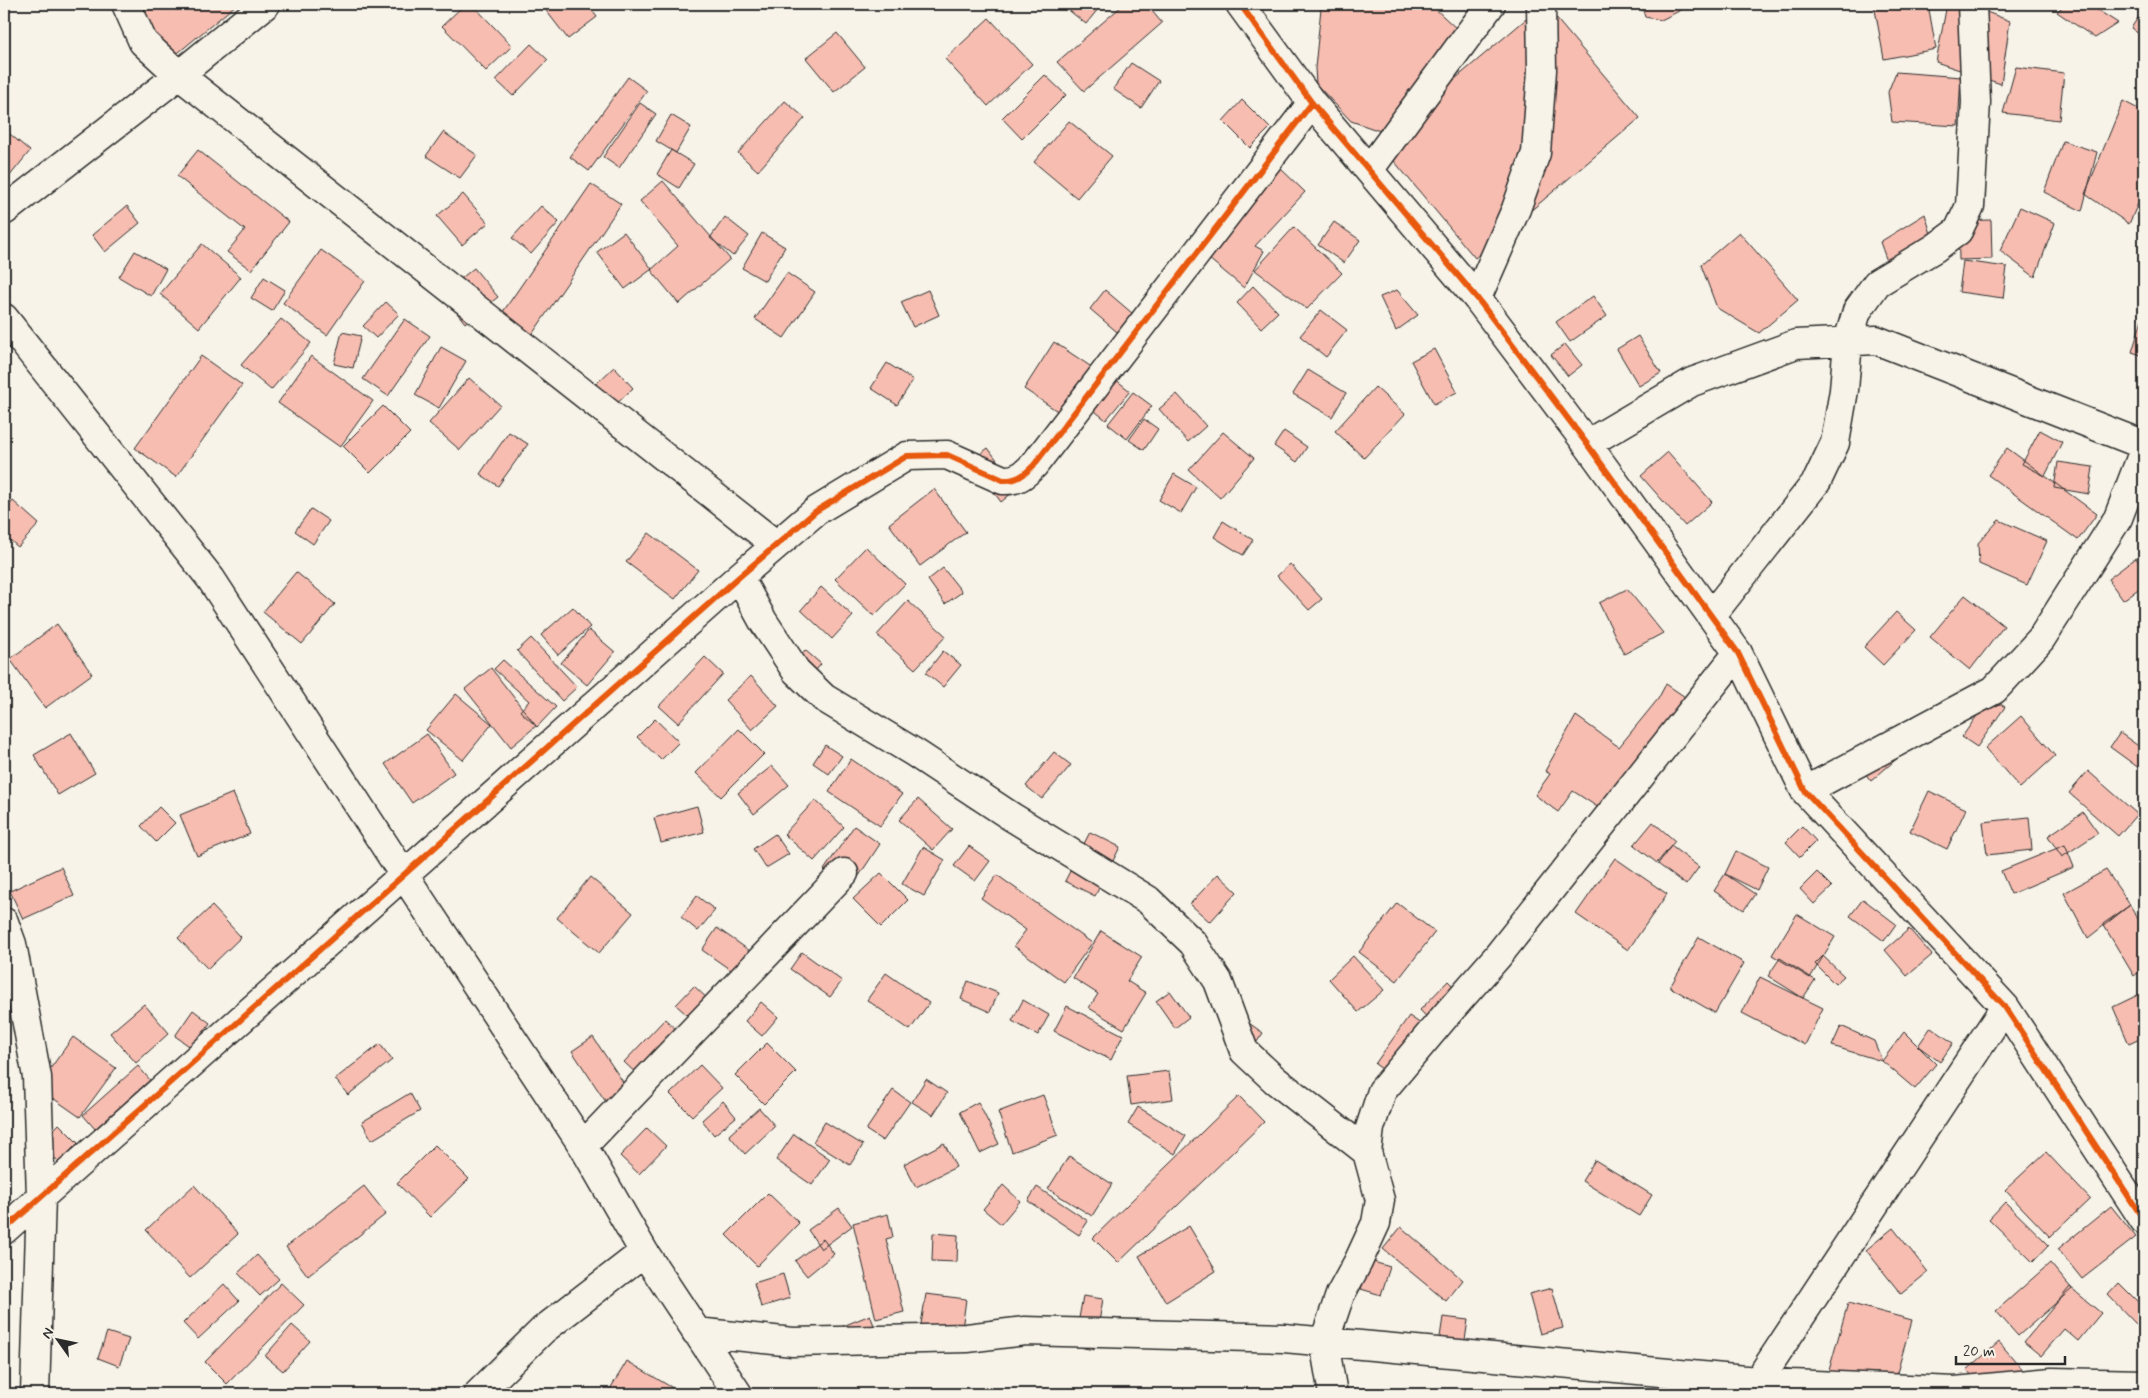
<svg xmlns="http://www.w3.org/2000/svg" width="2148" height="1398" viewBox="0 0 2148 1398" font-family="Mynerve,sans-serif">
<rect width="100%" height="100%" fill="#f7f3e8"/>
<filter id="ink" filterUnits="userSpaceOnUse"><feTurbulence type="fractalNoise" baseFrequency=".02" numOctaves="2"/><feDisplacementMap in="SourceGraphic" scale="10" xChannelSelector="R" yChannelSelector="G"/><feConvolveMatrix kernelMatrix="1 2 1 2 8 2 1 2 1" color-interpolation-filters="sRGB"/></filter>
<g filter="url(#ink)">
<path fill="#f7bdb1" stroke="#2b2b2b" d="M140,4H237L173,57L133,9Z
M465,4H472L512,46L486,71L442,26Z
M541,4H587L597,17L568,39Z
M1070,4H1102L1086,24L1066,8Z
M1124,4H1146L1162,23L1084,91L1057,62Z
M1328,4H1430L1458,30L1406,113L1380,131L1351,121L1316,84L1315,68L1321,8Z
M1544,4L1640,118L1475,258L1379,143Z
M1641,4H1693L1661,20L1645,17Z
M1874,4H1928L1936,49L1884,59Z
M1947,4H1966L2010,21L2001,84L1936,62Z
M2065,4H2088L2118,23L2095,38L2057,12Z
M2144,9V38L2131,28Z
M989,18L1032,64L988,106L945,59Z
M837,33L865,67L834,92L806,58Z
M531,44L548,60L513,96L496,80Z
M1131,63L1159,81L1141,108L1113,89Z
M2016,67L2064,73L2059,120L2003,113Z
M1896,72L1961,77L1958,126L1892,122L1888,92Z
M1045,75L1066,95L1022,139L1002,118Z
M628,77L647,91L589,171L570,157Z
M1242,100L1270,128L1250,148L1223,121Z
M785,101L805,118L758,171L738,153Z
M2123,101L2144,112V190L2129,224L2085,194Z
M640,103L656,114L619,168L603,157Z
M671,115L691,127L676,153L656,141Z
M1069,121L1112,156L1077,198L1034,162Z
M4,129L30,151L4,183Z
M443,132L477,155L460,178L426,156Z
M2063,141L2097,152L2082,211L2044,192Z
M198,150L289,222L251,270L227,252L245,230L177,176Z
M671,150L694,164L679,188L657,174Z
M1279,167L1305,192L1255,246L1264,251L1244,288L1208,258Z
M663,181L730,259L679,304L651,270L678,246L640,201Z
M591,184L621,204L518,355L487,335Z
M463,194L488,223L462,245L437,216Z
M127,206L140,223L105,252L92,235Z
M541,206L559,222L531,254L512,238Z
M2020,207L2055,223L2035,277L2000,251Z
M1925,214L1938,257L1892,275L1880,242Z
M725,217L749,236L733,256L710,238Z
M1991,220L1992,259L1959,260L1958,221Z
M1334,222L1360,240L1344,263L1318,245Z
M1294,227L1342,273L1307,309L1255,270Z
M624,232L652,269L625,289L597,252Z
M1739,232L1798,300L1759,333L1717,308L1701,265Z
M762,233L785,247L765,281L742,268Z
M202,244L241,277L199,328L160,294Z
M321,250L365,281L327,335L283,303Z
M135,251L166,269L151,296L119,277Z
M1963,261L2007,267L2003,298L1959,292Z
M474,268L498,297L465,323L442,294Z
M787,273L815,292L784,338L755,319Z
M264,277L285,290L272,311L251,298Z
M1253,286L1278,312L1261,328L1237,303Z
M928,290L939,315L913,327L901,302Z
M1105,290L1139,319L1123,337L1090,309Z
M1397,290L1418,315L1396,331L1380,297Z
M1593,296L1607,316L1570,342L1556,322Z
M386,302L399,314L376,338L363,326Z
M1321,310L1347,330L1326,357L1300,336Z
M2144,313V356L2132,352Z
M281,319L311,343L271,390L241,365Z
M405,319L430,336L388,396L363,379Z
M342,332L361,336L353,368L334,364Z
M1638,336L1661,373L1639,386L1617,349Z
M1054,342L1099,372L1068,418L1024,389Z
M1565,344L1582,365L1568,376L1551,355Z
M441,347L466,361L439,408L415,395Z
M1434,349L1457,392L1434,404L1411,361Z
M201,356L242,385L176,477L135,448Z
M311,356L373,401L340,447L278,403Z
M887,363L913,380L897,405L871,388Z
M614,367L633,388L601,419L581,398Z
M1308,370L1346,393L1332,417L1293,394Z
M469,378L500,405L460,450L429,423Z
M1115,379L1130,391L1106,420L1091,408Z
M1375,387L1405,414L1364,458L1335,431Z
M1133,392L1152,406L1127,439L1108,424Z
M1177,394L1206,426L1188,442L1159,409Z
M383,406L410,433L370,473L343,446Z
M1144,419L1158,429L1144,450L1129,440Z
M2040,430L2062,442L2045,476L2022,464Z
M1284,431L1307,447L1297,462L1274,446Z
M509,432L528,444L498,486L480,474Z
M1223,432L1254,458L1220,498L1189,470Z
M988,448L1018,488L1001,502L971,461Z
M2007,448L2097,514L2078,540L1988,475Z
M1668,452L1712,502L1685,526L1641,476Z
M2058,462L2093,467L2089,494L2054,488Z
M1174,474L1196,487L1181,513L1159,500Z
M934,489L966,532L920,566L889,524Z
M13,501L39,524L18,547L4,535V511Z
M311,509L329,521L313,544L295,531Z
M1999,520L2047,541L2027,585L1979,564L1978,543Z
M1223,521L1253,540L1243,555L1214,537Z
M649,533L698,570L675,599L626,562Z
M866,547L905,584L874,616L835,579Z
M2136,558L2144,569V585L2123,600L2108,579Z
M1290,564L1322,599L1309,610L1277,576Z
M943,568L962,592L945,604L928,580Z
M296,572L335,604L302,644L263,612Z
M821,587L853,616L832,639L801,610Z
M1627,589L1663,633L1624,654L1599,603Z
M1965,595L2004,626L1970,670L1930,637Z
M908,601L946,636L915,669L877,635Z
M573,607L590,627L558,655L541,635Z
M1896,612L1916,630L1883,665L1864,647Z
M57,624L92,674L45,708L10,659Z
M589,630L615,652L587,685L561,663Z
M531,638L577,687L562,701L517,651Z
M805,650L821,664L800,690L784,677Z
M943,651L961,665L943,687L926,673Z
M705,657L723,674L678,723L659,706Z
M503,660L556,707L537,727L520,711L529,701L494,669Z
M491,668L536,726L511,747L465,689Z
M751,676L778,706L752,730L725,700Z
M1666,684L1691,701L1651,757L1639,754L1602,810L1573,791L1558,812L1535,795L1550,774L1545,771L1576,716L1619,747L1658,699Z
M456,694L492,724L463,760L426,730Z
M1990,697L2005,707L1977,747L1962,737Z
M2021,716L2055,756L2020,788L1985,748Z
M655,719L679,742L661,760L637,737Z
M739,729L764,754L721,797L696,773Z
M71,733L95,773L58,795L34,755Z
M2120,733L2144,750L2143,771L2110,747Z
M427,734L454,773L412,803L385,764Z
M825,745L842,756L829,774L813,763Z
M1054,752L1071,765L1042,799L1026,786Z
M1900,756L1871,781L1857,763Z
M851,759L902,794L880,826L829,792Z
M772,766L789,785L754,814L738,793Z
M2088,771L2137,814L2118,836L2069,793Z
M1929,791L1966,809L1947,849L1910,831Z
M233,793L250,834L197,856L180,815Z
M918,799L952,829L933,850L899,820Z
M815,800L844,827L814,861L784,834Z
M697,806L704,832L661,843L654,818Z
M159,807L175,823L156,842L141,826Z
M2083,812L2098,833L2062,857L2048,836Z
M2029,817L2032,850L1987,855L1983,822Z
M1653,822L1675,841L1657,863L1634,845Z
M854,826L880,844L851,888L824,870Z
M1802,826L1816,841L1800,857L1786,842Z
M1090,832L1120,847L1095,896L1065,881Z
M775,834L789,854L766,868L753,849Z
M2065,845L2074,867L2011,894L2001,871Z
M969,846L990,861L975,881L954,866Z
M1671,846L1699,867L1686,885L1658,864Z
M923,847L945,860L924,896L902,884Z
M1736,851L1768,867L1757,890L1725,874Z
M1615,858L1667,894L1628,950L1576,914Z
M61,867L74,896L23,919L10,891Z
M2106,870L2130,905L2088,938L2064,893Z
M1817,872L1832,887L1814,904L1800,889Z
M881,873L908,900L881,927L853,899Z
M1218,874L1237,892L1210,922L1190,904Z
M1725,874L1755,894L1744,910L1714,891Z
M997,875L1092,943L1064,982L1014,946L1026,930L981,898Z
M590,877L633,913L599,953L557,918Z
M697,896L715,910L698,931L681,917Z
M1863,899L1896,924L1884,941L1850,916Z
M1397,903L1435,932L1397,981L1359,952Z
M2130,905L2144,929V968L2134,976L2103,924Z
M212,906L241,937L208,969L178,938Z
M1797,914L1835,937L1810,978L1772,955Z
M717,928L750,951L735,973L702,950Z
M1909,929L1932,955L1907,976L1885,950Z
M1101,931L1142,957L1127,981L1146,993L1124,1029L1089,1008L1098,994L1073,978Z
M1699,937L1744,963L1715,1013L1670,987Z
M802,952L842,981L830,997L790,969Z
M1353,956L1384,990L1358,1012L1329,979Z
M1823,956L1844,976L1835,984L1815,964Z
M1780,958L1815,980L1803,998L1768,976Z
M886,973L929,1003L910,1030L867,1000Z
M1760,977L1823,1008L1805,1045L1742,1013Z
M968,981L998,993L990,1012L961,999Z
M1448,981L1465,998L1436,1027L1420,1010Z
M694,986L713,1004L696,1023L676,1005Z
M1170,991L1189,1017L1175,1028L1156,1001Z
M2144,992V1037L2129,1044L2113,1007Z
M1023,1000L1049,1015L1038,1035L1012,1021Z
M761,1002L778,1017L762,1036L745,1021Z
M144,1004L169,1033L136,1063L110,1033Z
M1067,1006L1123,1035L1111,1060L1054,1031Z
M193,1010L210,1023L192,1048L175,1036Z
M1239,1016L1263,1033L1250,1052Z
M1409,1016L1433,1032L1399,1081L1375,1064Z
M665,1019L684,1037L643,1080L624,1062Z
M1841,1026L1874,1041L1882,1061L1832,1046Z
M1931,1027L1953,1043L1940,1062L1918,1046Z
M1904,1032L1936,1064L1915,1089L1882,1061Z
M73,1037L116,1068L80,1117L37,1087Z
M593,1037L627,1088L606,1102L572,1051Z
M767,1043L796,1072L764,1104L735,1075Z
M380,1044L392,1060L348,1095L335,1079Z
M700,1065L722,1088L692,1116L670,1094Z
M138,1066L150,1080L95,1129L83,1115Z
M1169,1071L1173,1099L1131,1105L1127,1076Z
M926,1079L947,1093L933,1115L912,1102Z
M893,1090L910,1102L883,1141L866,1130Z
M410,1093L420,1111L372,1140L362,1122Z
M1043,1095L1058,1135L1012,1152L998,1112Z
M1239,1096L1264,1122L1118,1263L1093,1238Z
M723,1101L736,1117L714,1135L702,1120Z
M978,1102L999,1144L980,1153L960,1112Z
M1138,1107L1186,1136L1175,1154L1128,1124Z
M759,1108L775,1126L745,1154L729,1135Z
M825,1122L863,1145L850,1165L813,1142Z
M59,1124L78,1143L59,1162L40,1144Z
M647,1128L666,1146L639,1174L620,1156Z
M794,1134L830,1159L812,1185L776,1160Z
M944,1143L956,1167L916,1187L904,1164Z
M435,1145L469,1179L430,1217L397,1183Z
M2046,1152L2090,1199L2050,1237L2005,1190Z
M1069,1156L1112,1184L1092,1216L1048,1189Z
M1595,1160L1652,1195L1639,1216L1582,1181Z
M194,1185L238,1234L190,1278L146,1230Z
M1003,1185L1020,1201L1001,1224L983,1209Z
M364,1186L386,1214L308,1276L286,1247Z
M1037,1187L1088,1221L1079,1235L1028,1201Z
M768,1193L799,1223L757,1266L726,1235Z
M2005,1202L2049,1245L2033,1262L1989,1219Z
M2111,1206L2136,1237L2082,1279L2058,1249Z
M839,1208L852,1226L821,1249L808,1230Z
M888,1214L893,1237L886,1239L904,1312L876,1319L853,1223Z
M1189,1226L1216,1271L1166,1302L1139,1256Z
M1401,1227L1463,1280L1446,1301L1383,1249Z
M1893,1228L1928,1272L1901,1294L1866,1250Z
M933,1233L958,1235L957,1262L932,1261Z
M823,1239L834,1254L807,1276L795,1261Z
M257,1255L279,1279L260,1296L238,1273Z
M1370,1261L1390,1267L1381,1295L1361,1289Z
M2050,1263L2072,1289L2018,1336L1996,1311Z
M783,1274L790,1298L761,1307L754,1283Z
M281,1283L304,1305L227,1384L205,1362Z
M2119,1283L2144,1308V1315L2136,1324L2108,1295Z
M224,1284L239,1301L198,1339L183,1323Z
M2070,1287L2101,1313L2078,1341L2064,1329L2041,1356L2024,1342Z
M1552,1288L1563,1328L1540,1334L1529,1294Z
M926,1294L966,1299L961,1337L920,1330Z
M1083,1296L1103,1299L1094,1350L1074,1346Z
M1848,1303L1912,1320L1891,1394L1826,1381Z
M870,1315L879,1338L836,1329Z
M1443,1317L1468,1320L1461,1367L1436,1364Z
M292,1325L310,1341L283,1371L265,1356Z
M107,1332L129,1339L119,1366L98,1358Z
M1999,1342L2029,1377L1988,1394L1967,1370Z
M627,1361L676,1390L673,1394H607Z"/>
<g fill="none" stroke-linecap="round" stroke-linejoin="round">
<g stroke="#2b2b2b" stroke-width="31">
<path id="minor" d="M126,4L143,42L179,75L775,544
M1240,4L1312,103L1477,298L1587,444L1738,653L1805,791L2005,1007L2144,1220
M1369,170L1491,4
M4,211L179,75L266,4
M1477,298L1516,209L1536,153L1542,70L1541,4
M4,318L211,579L404,875L583,1146L644,1252L738,1394
M1587,444L1692,382L1796,344L1876,340L2144,445
M739,577L763,621L796,671L824,698L915,753L1012,817L1148,900L1193,943L1218,981L1244,1051L1275,1080L1367,1152
M1711,616L1817,481L1835,443L1844,390L1848,341L1857,311L1877,283L1935,248L1958,231L1970,206L1976,102L1972,4
M1805,791L1994,690L2041,639L2118,518L2144,450
M4,922L12,944L37,1077L41,1196L35,1394
M583,1146L844,873
M4,1230L739,577L816,511L907,456L947,455L1003,480C1017,481 1024,475 1034,465L1312,103
M696,1332L793,1342L967,1338L1025,1331L1284,1338L1791,1384L1955,1391L2052,1382L2144,1384
M478,1394L543,1330L644,1252
M1333,1394L1324,1342L1340,1295L1358,1262L1376,1223L1380,1200L1367,1152L1370,1128L1382,1091L1446,1015L1497,957L1738,653
M1753,1394L1758,1381L2005,1007"/>
</g>
<use href="#minor" stroke="#f7f3e8" stroke-width="28"/>
<g stroke="#f7f3e8" stroke-width="9">
<path id="cycleway" d="M1240,4L1312,103L1477,298L1587,444L1738,653L1805,791L2005,1007L2144,1220
M4,1230L739,577L816,511L907,456L947,455L1003,480C1017,481 1024,475 1034,465L1312,103"/>
</g>
<use href="#cycleway" stroke="#e8590c" stroke-width="6"/>
</g>
</g>
<rect width="2148" height="1398" fill="none" stroke="#f7f3e8" stroke-width="20"/>
<rect x="10" y="10" width="2128" height="1378" fill="none" stroke="#2b2b2b" stroke-width="2" filter="url(#ink)"/>
<g transform="translate(58 1340) rotate(303)" stroke="#f7f3e8" stroke-width="4" paint-order="stroke">
<path d="M0-4L9 19L0 12L-9 19Z" fill="#2b2b2b"/>
<text y="-8" font-size="14" font-weight="bold" text-anchor="middle" fill="#2b2b2b">N</text>
</g>
<path d="M1956 1356v8h109v-8" fill="none" stroke="#2b2b2b" stroke-width="2.5"/>
<text x="1963" y="1356" font-size="15" fill="#2b2b2b" stroke="#f7f3e8" stroke-width="4" paint-order="stroke">20 m</text>
</svg>
